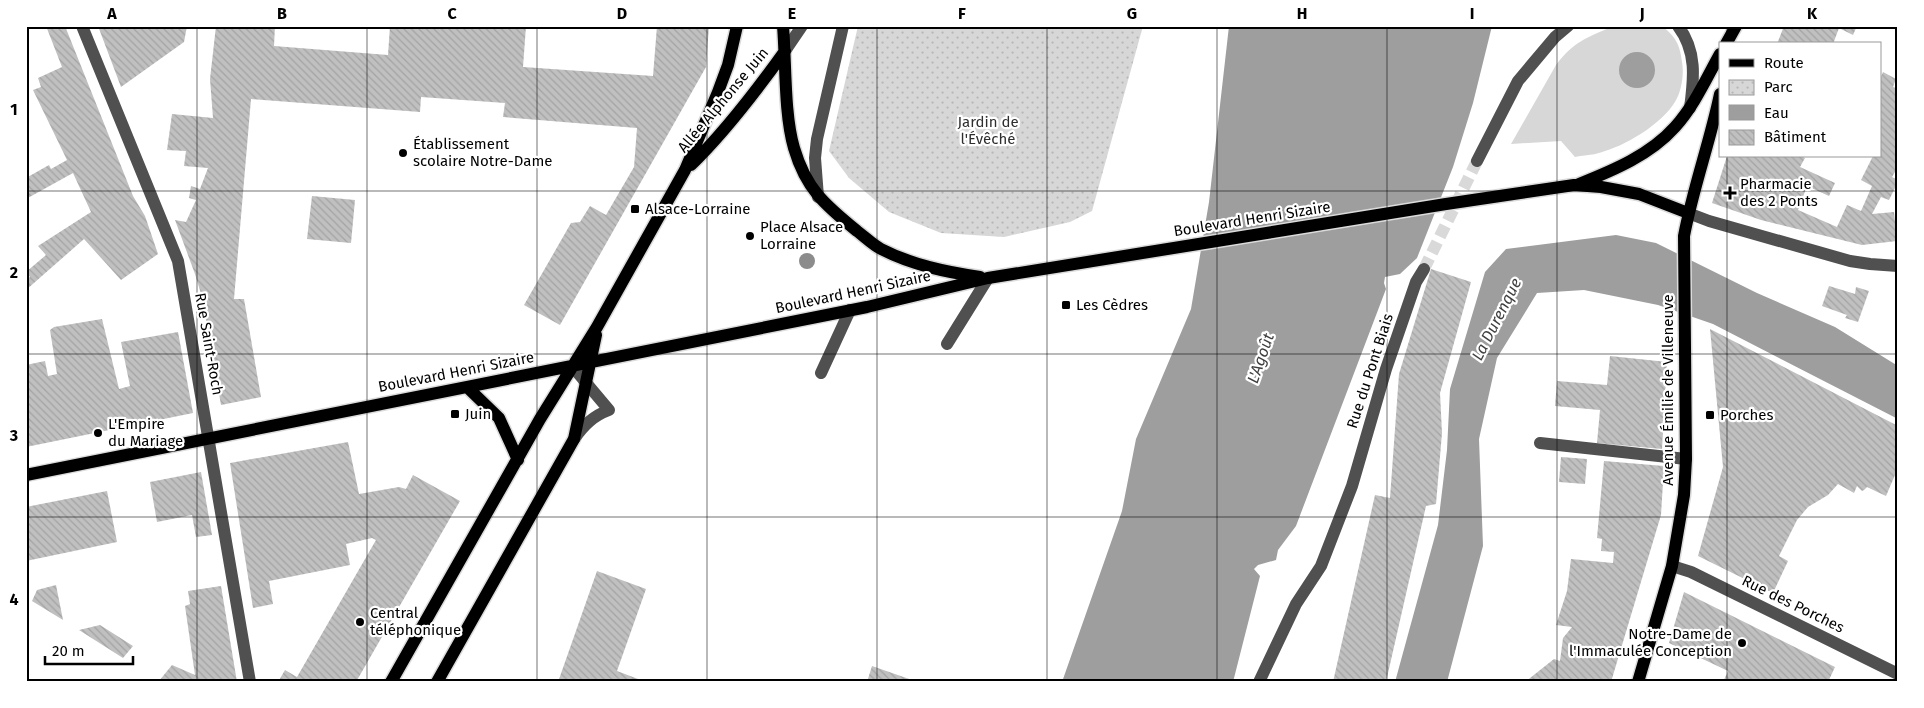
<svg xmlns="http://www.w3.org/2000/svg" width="1924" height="708" viewBox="0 0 1924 708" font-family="'Fira Sans',sans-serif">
<defs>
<pattern id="park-dots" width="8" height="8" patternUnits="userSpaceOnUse" patternTransform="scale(1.25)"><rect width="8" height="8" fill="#d7d7d7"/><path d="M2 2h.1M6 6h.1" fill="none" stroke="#b7b7b7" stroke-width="1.8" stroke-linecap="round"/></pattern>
<pattern id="building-back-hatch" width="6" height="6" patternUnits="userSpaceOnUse" patternTransform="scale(1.25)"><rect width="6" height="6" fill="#c0c0c0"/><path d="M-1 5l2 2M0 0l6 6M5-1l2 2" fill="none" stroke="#a3a3a3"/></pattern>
</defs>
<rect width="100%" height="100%" fill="#fff"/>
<path fill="#d7d7d7" d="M1613,26H1662C1676,37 1680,45 1682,62C1684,72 1682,87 1678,96C1668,120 1629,144 1605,151C1596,155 1585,155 1575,157L1561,141L1511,144L1556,65C1574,41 1587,38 1613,26Z"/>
<path fill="url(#park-dots)" d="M858,26H1143L1092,211L1070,222L1004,237L941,233L889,212L849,178L829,151Z"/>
<path fill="#9e9e9e" d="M1229,26H1492L1473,103L1453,167L1417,258L1400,274L1385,277L1384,283L1386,289L1296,526L1278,550L1276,560L1258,565L1254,569L1260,576L1233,682H1062L1122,511L1136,439L1191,309L1209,202Z
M1619 70a18 18 0 1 1 36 0a18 18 0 1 1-36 0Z
M1616,235L1656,243L1757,293L1835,327L1898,366V419L1713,324L1658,305L1584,290L1537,293L1497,358L1479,439L1483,546L1447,682H1395L1438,525L1447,450L1450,389L1485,272L1506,249Z"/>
<path fill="url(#building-back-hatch)" d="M46,26H65L133,196L145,216L158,254L121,280L84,239L26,290V280L30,277L26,272L46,255L38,246L91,212L73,173L26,199V178L49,165L51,169L67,160L33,90L41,87L38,78L62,67Z
M98,26H187L184,42L121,87Z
M216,26H275L274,46L388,55L390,26H526L523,67L653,76L657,26H709L706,67L560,325L524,305L571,223L580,222L590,206L606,215L634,167L637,128L503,117L505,103L421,97L420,112L251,99L234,299H244L261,397L221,405L202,297L195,274L175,220L186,222L196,200L189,198L191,186L200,189L208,168L184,166L186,151L167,150L172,114L213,118L210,79Z
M1784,26H1857L1853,35L1839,28L1833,44H1777Z
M1883,72L1896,79L1893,87L1898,89V167L1892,177L1898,180V182L1889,200L1881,197L1872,214L1894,212L1897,241L1862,245L1761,220L1712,203L1727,156H1801L1805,158L1800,167L1835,183L1829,196L1807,186L1798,210L1837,227L1847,205L1861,211L1872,186L1861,180L1873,156H1880V79Z
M312,196L355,200L351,243L307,239Z
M1431,269L1471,282L1440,393L1442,433L1436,504L1426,506L1386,682H1333L1375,495L1390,498L1399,374Z
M1829,286L1852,293L1855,294L1856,287L1869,291L1858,322L1845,318L1847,315L1822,306Z
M102,319L119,389L130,386L121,342L178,332L193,413L26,447V365L45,361L48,376L57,374L50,330L54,327Z
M1710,329L1898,426V468L1886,496L1867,487L1864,490L1862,491L1857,486L1854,493L1838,484L1828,495L1808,507L1797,520L1779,556L1788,561L1773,593L1698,556L1723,467Z
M1610,356L1667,362L1662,449L1597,443L1600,410L1555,406L1557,381L1607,385Z
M348,442L359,494L399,487L406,489L413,475L460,501L356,682H278L285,670L297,677L376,540L372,538L346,544L350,565L269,581L273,604L253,608L230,463Z
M1561,457L1587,459L1585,484L1559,482Z
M1604,461L1664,466L1661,515L1611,682H1525L1554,659L1560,661L1563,638L1572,627L1556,625L1567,591L1571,559L1613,563L1614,552L1601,551L1602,539L1597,538Z
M201,472L212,535L196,537L192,515L157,522L150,482Z
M107,491L117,542L26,561V507Z
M597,571L646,589L617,671L646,682H558Z
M56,585L63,620L32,601L37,590Z
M221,586L237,682L159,681L172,665L195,675L185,606L190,604L188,591Z
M1684,592L1835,667L1828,682H1723L1728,671L1669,643Z
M100,625L133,646L123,658L79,630Z
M872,666L915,681V682H867Z"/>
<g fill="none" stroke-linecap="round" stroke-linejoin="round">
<path stroke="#d9d9d9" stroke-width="12" stroke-dasharray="12 6" stroke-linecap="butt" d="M1424,269L1477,161"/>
<g stroke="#dbdbdb" stroke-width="15">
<path id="major" d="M783,26C786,62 784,114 794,148C806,189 825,205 857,231C865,237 873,245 881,249C912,265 946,272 980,277
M1726,44L1736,26
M691,165C725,132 757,90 785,51
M1579,184C1614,170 1650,155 1675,127C1694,106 1706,79 1720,54
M467,387L499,418L518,460
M26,475L867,307L988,278L1446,204L1574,185L1601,187L1639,194L1688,213
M391,682L540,419L597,327L685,170L718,92L728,65L737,26
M437,682L574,439L596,335
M1638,682L1672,566L1684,495L1686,459L1684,236C1693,188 1710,142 1720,94"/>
</g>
<path stroke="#505050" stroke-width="12" d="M82,26L178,261L250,682
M1678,26C1697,51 1694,78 1690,108
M785,51L802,26
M1477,161L1518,81L1555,37L1568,26
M818,197L815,158L817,139L843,26
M1688,213L1709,221L1850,261L1870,264L1898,266
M947,344L988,278
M572,366L609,410C593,416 584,425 574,439
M821,373L850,310
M1540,443L1686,459
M1672,566L1691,572L1898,674
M1259,682L1296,604L1321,566L1352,486L1386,369L1416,282L1424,269"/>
<use href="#major" stroke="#000" stroke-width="12"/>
</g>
<circle fill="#8c8c8c" cx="807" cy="261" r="8"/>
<path fill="none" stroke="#000" stroke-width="1" stroke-opacity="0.55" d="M197,26V682M367,26V682M537,26V682M707,26V682M877,26V682M1047,26V682M1217,26V682M1387,26V682M1557,26V682M1727,26V44M1727,156V682M26,191H1898M26,354H1898M26,517H1898"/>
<g fill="#000" stroke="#fff" stroke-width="2">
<circle cx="403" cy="153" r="5"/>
<path d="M1727.5 185.5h5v5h5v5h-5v5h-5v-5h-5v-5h5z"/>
<rect x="630" y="204" width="10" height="10" rx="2.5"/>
<circle cx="750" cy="236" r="5"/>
<rect x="1061" y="300" width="10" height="10" rx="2.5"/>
<rect x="450" y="409" width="10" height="10" rx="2.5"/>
<rect x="1705" y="410" width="10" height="10" rx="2.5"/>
<circle cx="98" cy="433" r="5"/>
<circle cx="360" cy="622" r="5"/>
<circle cx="1742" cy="643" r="5"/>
</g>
<g text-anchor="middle" stroke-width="4.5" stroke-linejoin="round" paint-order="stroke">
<g font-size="15" fill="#000" stroke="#fff">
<text transform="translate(723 100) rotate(-50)" y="5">Allée Alphonse Juin</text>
<text transform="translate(1252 219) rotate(-9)" y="5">Boulevard Henri Sizaire</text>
<text transform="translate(853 292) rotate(-12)" y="5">Boulevard Henri Sizaire</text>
<text transform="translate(209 344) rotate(80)" y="5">Rue Saint-Roch</text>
<text transform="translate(1370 371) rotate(-72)" y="5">Rue du Pont Biais</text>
<text transform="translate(456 372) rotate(-11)" y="5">Boulevard Henri Sizaire</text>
<text transform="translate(1668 390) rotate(-90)" y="5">Avenue Émilie de Villeneuve</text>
<text transform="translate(1793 604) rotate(26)" y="5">Rue des Porches</text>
</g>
<g font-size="15" fill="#2e2e2e" stroke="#fff">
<text x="988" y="127">Jardin de<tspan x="988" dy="17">l'Évêché</tspan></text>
</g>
<g font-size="15" fill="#000" stroke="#fff" text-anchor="start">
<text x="413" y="149">Établissement<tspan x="413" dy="17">scolaire Notre-Dame</tspan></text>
<text x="1740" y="189">Pharmacie<tspan x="1740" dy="17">des 2 Ponts</tspan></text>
<text x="645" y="214">Alsace-Lorraine</text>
<text x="760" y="232">Place Alsace<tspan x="760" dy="17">Lorraine</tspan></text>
<text x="1076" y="310">Les Cèdres</text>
<text x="465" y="419">Juin</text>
<text x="1720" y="420">Porches</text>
<text x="108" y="429">L'Empire<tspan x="108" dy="17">du Mariage</tspan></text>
<text x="370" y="618">Central<tspan x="370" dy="17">téléphonique</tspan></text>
<text x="1732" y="639" text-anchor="end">Notre-Dame de<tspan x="1732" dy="17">l'Immaculée Conception</tspan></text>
</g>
<g font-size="16" font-style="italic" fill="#3f3f3f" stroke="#fff">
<text transform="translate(1496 319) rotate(-63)" y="6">La Durenque</text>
<text transform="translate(1260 358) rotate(-71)" y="6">L'Agoût</text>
</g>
</g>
<rect width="1924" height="708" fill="none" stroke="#ffffff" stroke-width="55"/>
<rect x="1719" y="42" width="162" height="115" fill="#ffffff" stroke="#999999"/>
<rect x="1729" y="59" width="25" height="8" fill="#000000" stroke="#999999"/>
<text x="1764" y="68" font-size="15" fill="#000000">Route</text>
<rect x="1729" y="80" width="25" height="15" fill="url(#park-dots)" stroke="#999999"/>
<text x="1764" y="92" font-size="15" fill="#000000">Parc</text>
<rect x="1729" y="105" width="25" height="15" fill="#9e9e9e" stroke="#999999"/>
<text x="1764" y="118" font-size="15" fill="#000000">Eau</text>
<rect x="1729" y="130" width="25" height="15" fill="url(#building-back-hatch)" stroke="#999999"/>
<text x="1764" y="142" font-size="15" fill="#000000">Bâtiment</text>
<path d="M45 656v8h88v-8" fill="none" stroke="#000000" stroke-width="2.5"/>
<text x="52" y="656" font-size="15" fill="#000000" stroke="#ffffff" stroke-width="4" paint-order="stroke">20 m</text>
<rect x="28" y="28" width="1868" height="652" fill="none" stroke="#000" stroke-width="2"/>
<g font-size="16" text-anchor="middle" font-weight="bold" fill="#000">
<text x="112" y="19">A</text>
<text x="282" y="19">B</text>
<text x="452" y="19">C</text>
<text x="622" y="19">D</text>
<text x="792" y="19">E</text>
<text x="962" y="19">F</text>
<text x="1132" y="19">G</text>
<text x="1302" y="19">H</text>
<text x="1472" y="19">I</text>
<text x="1642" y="19">J</text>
<text x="1812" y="19">K</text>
<text x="14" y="115">1</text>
<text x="14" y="278">2</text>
<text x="14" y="441">3</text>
<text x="14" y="605">4</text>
</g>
</svg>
